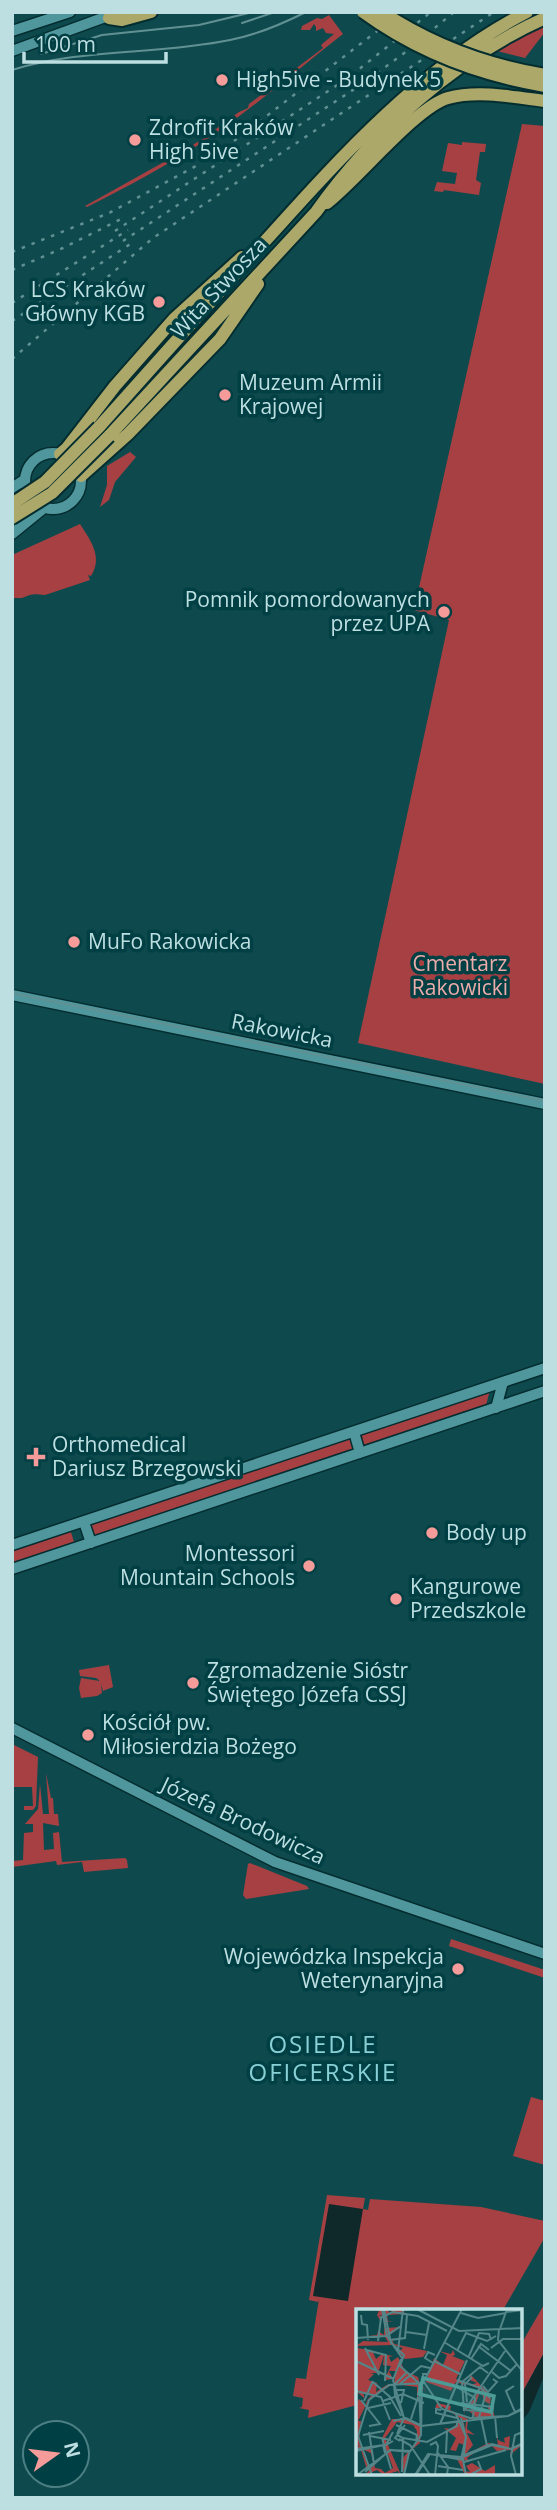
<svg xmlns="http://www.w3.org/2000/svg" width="557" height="2510" viewBox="0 0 557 2510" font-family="'Open Sans',sans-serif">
<rect width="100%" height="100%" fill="#0e4a4d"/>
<path fill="#a74042" d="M329,15L343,34C297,70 252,109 203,142C166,166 127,187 87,207L85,206L164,162L168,163L174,160L175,156L204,138L239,112L248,108L249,104L323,48L321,45L334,34L326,33L323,28L316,31V27L314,24L310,30H301L302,26L317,18L322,19Z
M545,25V32L525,58L497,51Z
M522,124L545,126V1084L358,1043L449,620L414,610Z
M462,142L486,144L485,152H480L476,180L481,183L479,195L444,190L443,192L434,191L437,182L455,184L457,173L442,171L448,143L462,145Z
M130,452L136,457L115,482L109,500L100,507L107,485V466Z
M80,524C91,541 103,557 91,576L88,575L90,580L45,595C33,594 34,593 22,598H12V555Z
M490,1390L485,1409L364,1447C361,1443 359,1437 362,1432Z
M348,1438L351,1440L353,1451L96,1536L92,1533L91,1523Z
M70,1529L75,1545L12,1566V1548Z
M109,1665L113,1687L103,1691L101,1684L102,1693L97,1696L81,1698L79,1688L81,1678L100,1681L96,1678L80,1676L79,1670Z
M12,1744L38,1757L36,1806L33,1810H24V1806H33L32,1787H12Z
M46,1773L51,1798H53L54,1814H58L59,1826L43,1823L44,1850L54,1849L53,1833L59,1832L62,1862L125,1858L127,1860L128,1868L84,1872L82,1862L57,1865L56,1861L12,1867V1861L23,1860L24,1833L33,1832V1824H25L38,1809L40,1784L43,1814H49Z
M250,1863L307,1886L309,1889L246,1899L243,1895L248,1864Z
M451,1939L545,1970V1978L449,1946Z
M531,2097L545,2101V2165L513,2156Z
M327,2195L365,2198L363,2209L368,2210L370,2199L481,2207L545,2221V2237L503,2310H358L357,2405L308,2418L309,2410L299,2408L302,2407L303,2398L293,2396L296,2378L306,2379L319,2299L318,2302L309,2300Z
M545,2303V2351L520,2397V2346Z"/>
<path fill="#0f292b" d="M329,2204L363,2209L348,2301L313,2296Z
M545,2351V2374L529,2412L520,2423V2397Z"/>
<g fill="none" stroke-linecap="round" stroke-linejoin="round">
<g stroke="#042d30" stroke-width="13">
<path id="tertiary" d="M12,31L70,12
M12,51L119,12
M25 481a28 28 0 1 1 56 0a28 28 0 1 1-56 0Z
M12,488L24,480
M12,534L44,508
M12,995L545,1104
M496,1408L503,1382
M354,1432L360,1453
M84,1522L91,1543
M12,1545L545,1368
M12,1569L545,1391
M12,1728L275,1862L545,1954"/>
</g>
<g stroke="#042d30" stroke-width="16">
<path id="primary" d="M109,18L122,20L151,12
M327,203C358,179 416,107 448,98C478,90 514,97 545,101
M99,427C152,368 205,309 258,249C338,160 419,68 527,12
M109,436L316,212C373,132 454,59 545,18
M60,454L67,448L115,386L174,319L242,257
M81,476L128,434L220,339L258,284"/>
</g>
<use href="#tertiary" stroke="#50979d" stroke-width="10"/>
<use href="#primary" stroke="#aca869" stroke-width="12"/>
<path stroke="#619093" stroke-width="2" d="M242,23L275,12
M41,54L102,35L199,25L253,12
M12,70C83,48 158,55 230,40C257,35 282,24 306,12
M12,993L545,1101"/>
<path stroke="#619093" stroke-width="2.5" stroke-dasharray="3.5 7" stroke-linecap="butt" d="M234,141L402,12
M115,231L348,78L431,12
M123,241L365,82L407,51L454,12
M12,252L109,213L196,166
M12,270L63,248L123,218
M12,303L128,230
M12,321L135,241
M12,359L153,238L494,12"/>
<g stroke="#042d30" stroke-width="16" stroke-linecap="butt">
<path id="primary-bridge" d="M363,12C418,52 479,75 545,86
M382,12C432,45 486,65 545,75
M12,504L45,482L99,427
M12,518L52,493L109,436"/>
</g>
<use href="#primary-bridge" stroke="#aca869" stroke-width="12"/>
</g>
<g fill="#f59b99" stroke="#003f43" stroke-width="2.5">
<circle cx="222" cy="80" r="7"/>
<circle cx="135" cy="140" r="7"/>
<circle cx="159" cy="302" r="7"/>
<circle cx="225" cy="395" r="7"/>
<circle cx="444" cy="612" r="7"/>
<circle cx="74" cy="942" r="7"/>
<path d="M32.5 1446.5h7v7h7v7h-7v7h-7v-7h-7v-7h7z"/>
<circle cx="432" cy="1533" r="7"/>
<circle cx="309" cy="1566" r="7"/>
<circle cx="396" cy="1599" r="7"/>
<circle cx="193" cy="1683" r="7"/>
<circle cx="88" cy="1735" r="7"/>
<circle cx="458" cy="1969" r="7"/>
</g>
<g text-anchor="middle" stroke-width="7" stroke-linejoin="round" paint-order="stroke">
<g font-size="21" fill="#bddfe2" stroke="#003f43" text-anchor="start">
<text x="236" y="87">High5ive - Budynek 5</text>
<text x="149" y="135">Zdrofit Kraków<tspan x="149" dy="24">High 5ive</tspan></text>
<text x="145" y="297" text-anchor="end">LCS Kraków<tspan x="145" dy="24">Główny KGB</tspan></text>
<text x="239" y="390">Muzeum Armii<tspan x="239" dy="24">Krajowej</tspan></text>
<text x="430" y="607" text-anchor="end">Pomnik pomordowanych<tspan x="430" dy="24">przez UPA</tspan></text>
<text x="88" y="949">MuFo Rakowicka</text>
<text x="52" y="1452">Orthomedical<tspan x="52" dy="24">Dariusz Brzegowski</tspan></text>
<text x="446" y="1540">Body up</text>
<text x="295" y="1561" text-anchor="end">Montessori<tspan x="295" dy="24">Mountain Schools</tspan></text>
<text x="410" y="1594">Kangurowe<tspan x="410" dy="24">Przedszkole</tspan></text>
<text x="207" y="1678">Zgromadzenie Sióstr<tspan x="207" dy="24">Świętego Józefa CSSJ</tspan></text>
<text x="102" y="1730">Kościół pw.<tspan x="102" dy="24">Miłosierdzia Bożego</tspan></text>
<text x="444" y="1964" text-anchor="end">Wojewódzka Inspekcja<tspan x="444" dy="24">Weterynaryjna</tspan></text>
</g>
<g font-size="21" fill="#bddfe2" stroke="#003f43">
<text transform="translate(219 288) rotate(-47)" y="7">Wita Stwosza</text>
<text transform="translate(282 1031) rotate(11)" y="7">Rakowicka</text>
<text transform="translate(243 1821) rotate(25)" y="7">Józefa Brodowicza</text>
</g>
<g font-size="21" fill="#ecaca9" stroke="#003f43">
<text x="460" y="971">Cmentarz<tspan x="460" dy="24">Rakowicki</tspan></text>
</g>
<g font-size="24" letter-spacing="2" fill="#88d0d5" stroke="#003f43">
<text x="323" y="2053">OSIEDLE<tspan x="323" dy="28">OFICERSKIE</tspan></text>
</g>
</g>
<g transform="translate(356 2309)">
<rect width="166" height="166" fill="#0e4a4d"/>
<path d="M31,0L34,4L37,0H47L49,5L31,6L32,12H37L30,13V19L45,18L32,27V31L41,28L36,30L38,35L71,42L67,48L49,50L42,43L47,39L37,36L0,37L7,32L32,33L29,28L12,27L21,26L22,22L28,26L29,7L23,6L26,8L25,13L21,6L23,2L17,1ZM0,39L16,41L20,50L26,45L37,47L33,48L35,53L42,48L49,62L62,68L64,76H66L68,79L70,84L67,78L61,89V78L38,75L40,62H33L37,70L28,71L35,57L27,56L28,46L22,64H14L18,65L12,71L21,74L20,83L29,77L33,75H37L13,90L2,112H5L3,133L5,138H14L12,139H14L16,143L19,159L25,160L29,164L37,159L26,129L36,110H52L65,117L64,134L53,143L48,164L45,151L60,134L61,122L57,116L41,113L29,129L45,166L42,162L28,166L21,161L9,166L18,156L15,144L6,140L13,160L11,161L5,141L0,142V136L4,138L0,134V95L3,90L9,96L12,90L16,86L7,85L8,86V89L0,82ZM97,41L99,46L96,47L109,52L100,70L112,75L106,76L108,98L120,89L110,83L119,88L124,80L114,76L121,74L114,71V65L135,87L134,95L128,92L125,80L119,97L108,101L109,107L106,75L100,73L95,82L70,73L78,49L87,56L91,46L83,42L95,45ZM81,94L95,97L94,101L112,110L115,108H120L113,102L118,99L119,103H134L131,97L134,96L137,102L139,108L112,110L111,120L119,126L111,124L117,136L108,147L132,134L142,136L140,123L142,131L149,134L148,129L154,127L153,139L166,136L154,146L155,141L141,142L136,137L121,142L111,149L113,153L108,151V162L114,163L110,157L116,154L129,162L139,156V166H109L101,150L107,147L108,136L103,134L100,142L94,141L100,129L88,119L96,120L102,113L108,114L109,122L110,113L87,98L79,100Z" fill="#a74042"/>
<path fill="none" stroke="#548689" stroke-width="2" d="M26,0L31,27L46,49M28,0L35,34L48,46L44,57L66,77L65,126L53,144L48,166M61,0L103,22L167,19M105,4L122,9L150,4M5,6L6,15L11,16L12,31M24,9L37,3L62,7L91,22M143,20L142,31L167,63M144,20L150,3L167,1M50,23L71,26M0,29L30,27L45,17M34,31L49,29L51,6M22,32L25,9M88,33L127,57L133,54M122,37L155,62M9,39L23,66M135,39L147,30H167M68,40L73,14M10,41L30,46L29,72M42,42L47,0M101,42L110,24L131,32L140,27M112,49L123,24L133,25L135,31M115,50L125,35L133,41M0,52L38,70M78,52L104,65M77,54L69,49L72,43L79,46M136,63L143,69L150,67L161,55M50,64L38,76L39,86L48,109L65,117L152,107L167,100M71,65H67L68,73L86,100L114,109L152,107L167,99M101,71L125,79L134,89M17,73L34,88L45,107M106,73L108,102M106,73L124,58L132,64M44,75L65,57L74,59M99,77L119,89L117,108M127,77L132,83L141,73L137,70M158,77L150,82L159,103M38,81H48L45,94M0,82L25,88L34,111M5,91L24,115L13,117M8,92L17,72M27,92L47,85L68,94M111,93L109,75L116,68M105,94L137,98L136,107M12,99L35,94M85,101L80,100V104L101,109M110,101L136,103M108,102L149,42M100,105L110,128L105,150M139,107L141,129M123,108L130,84M105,109L110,128L107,151L110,166M125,109L131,137M55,110L62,88M37,112L50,109L66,117L104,112M85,113L111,51M84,115L102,72M40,116L61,126L60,132M13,123L18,155M41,125L48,109L37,71L45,50M7,126L28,122M41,126L47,129L46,163M14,127L35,131M26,129L35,160M47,129L71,133L101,117V113M43,130L54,136L74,166M37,132L30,136L37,123M44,132L39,129L49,116M74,136L80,133L82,137L79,166M0,140L27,136L29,144M0,142L28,136M82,144L92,158L91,166M90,144L91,122M106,147L136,135L155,140L167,134M104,149L136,136L155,140L167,135M108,153L150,141M82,157L107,161M9,163L34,141L54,143M48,165L53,144L65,126L63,75M1,166L35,141L54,142M16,166L2,127L13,91L33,76L67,74L106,0M59,166L72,145L105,148M60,166L74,145L107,151M114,166L125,160L122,152M160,166L155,147L159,126L167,123"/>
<path fill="#4c9b97" fill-opacity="0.15" stroke="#4c9b97" stroke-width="3.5" d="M67,69L138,87L135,103L63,85Z"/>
<rect width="166" height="166" fill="none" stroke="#bddfe2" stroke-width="3.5"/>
</g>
<rect width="557" height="2510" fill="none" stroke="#bddfe2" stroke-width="28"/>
<g transform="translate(56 2454) rotate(76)"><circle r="33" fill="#003f43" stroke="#4c7f83" stroke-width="2"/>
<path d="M0-5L12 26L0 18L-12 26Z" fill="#f59b99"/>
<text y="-10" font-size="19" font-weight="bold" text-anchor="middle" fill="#bddfe2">N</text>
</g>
<path d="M24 52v10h142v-10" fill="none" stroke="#bddfe2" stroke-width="3.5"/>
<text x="35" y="52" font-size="21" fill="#bddfe2" stroke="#003f43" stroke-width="5" paint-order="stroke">100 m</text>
</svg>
